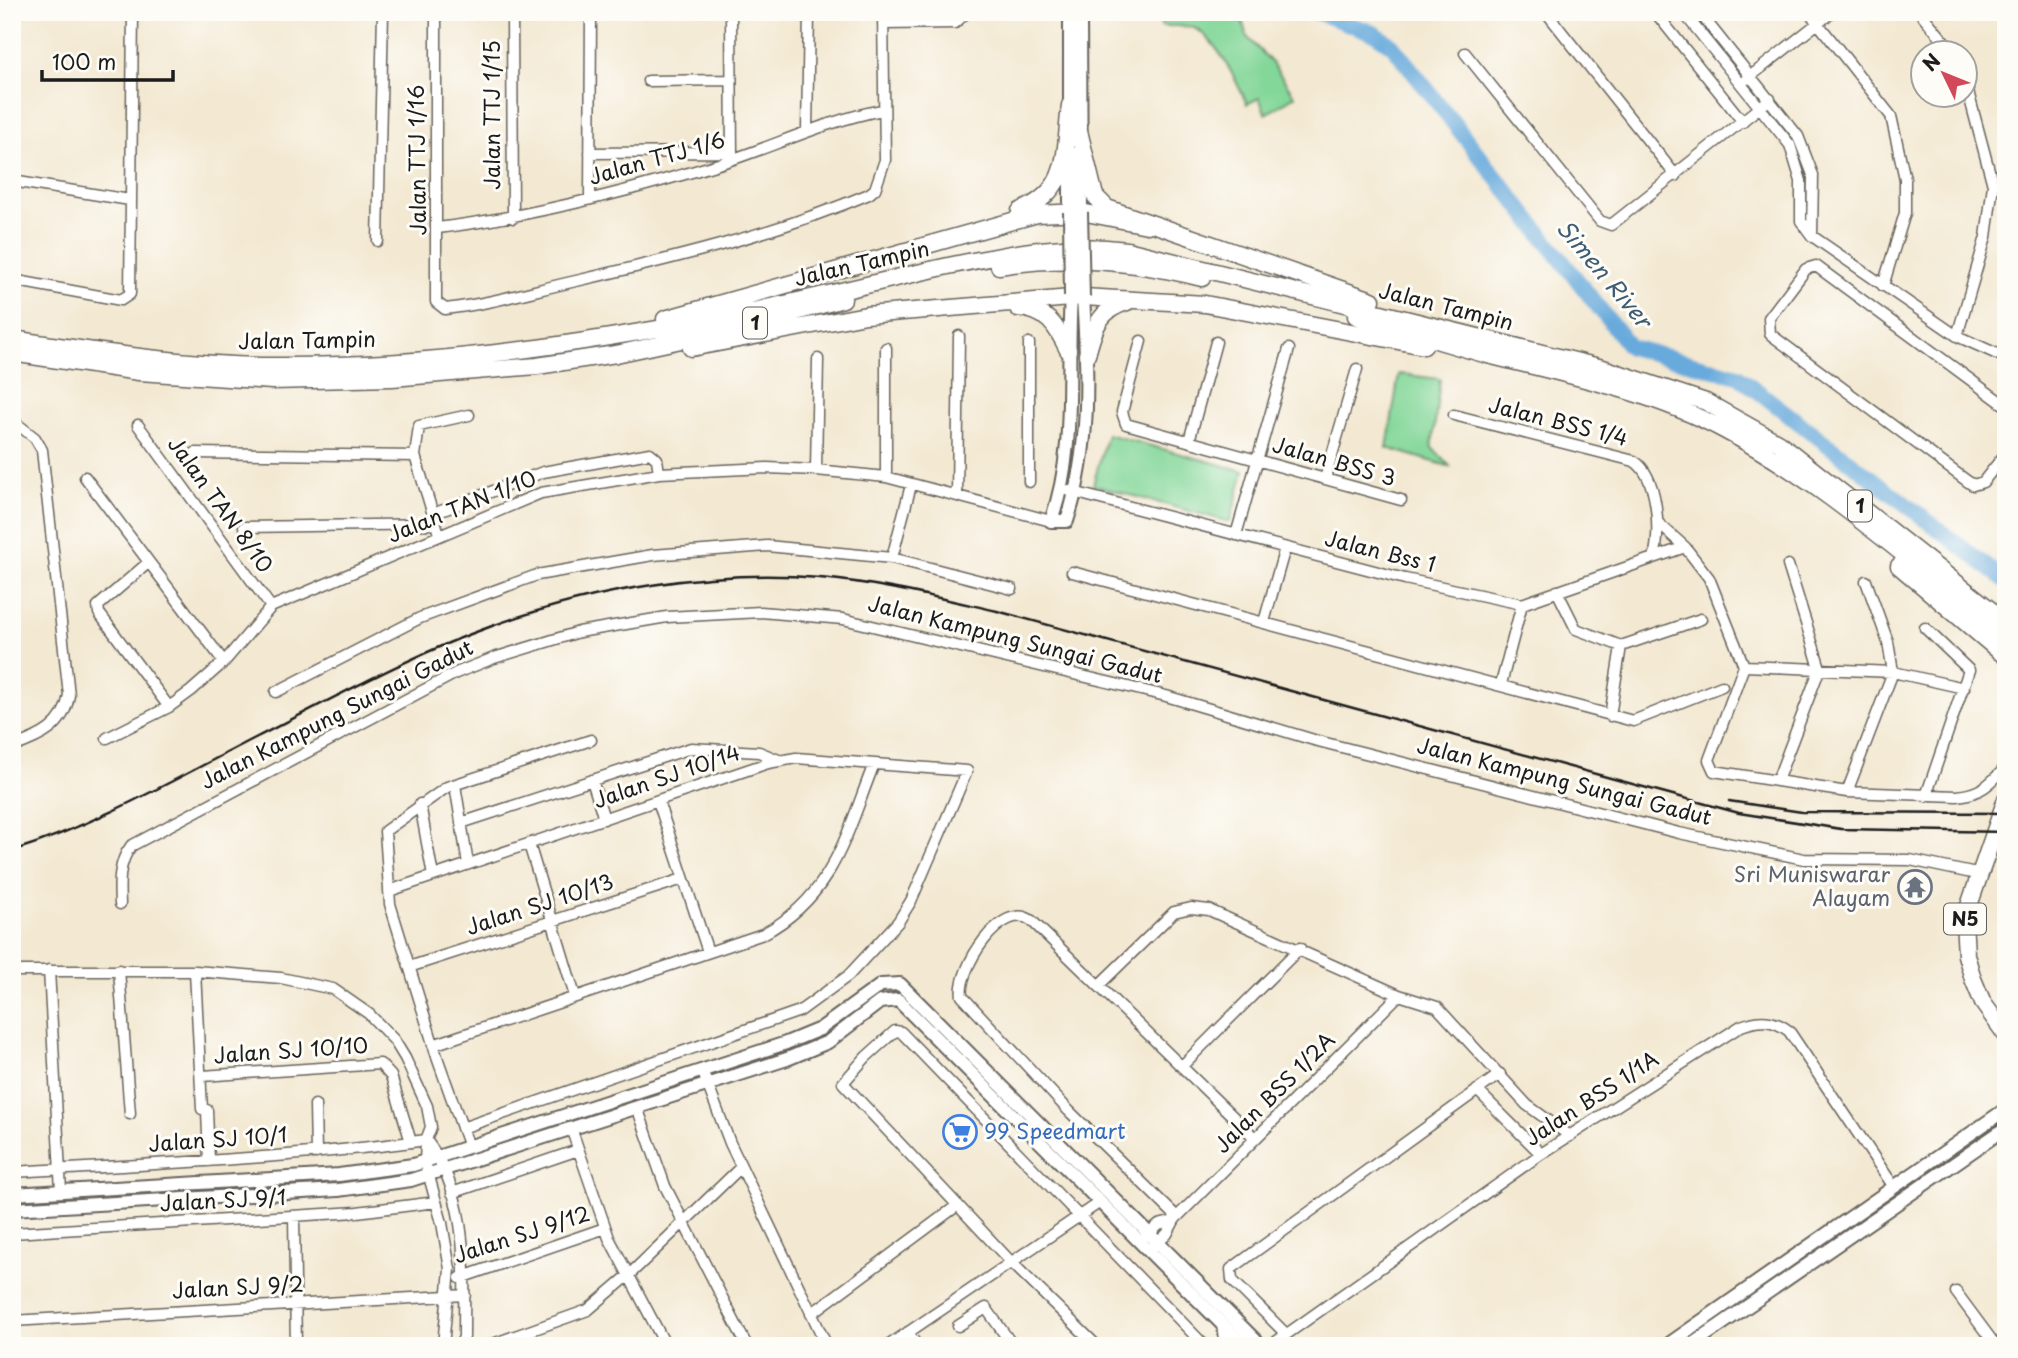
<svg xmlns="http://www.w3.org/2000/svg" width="2018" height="1358" viewBox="0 0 2018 1358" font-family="'Playpen Sans',sans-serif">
<rect width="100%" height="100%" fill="#fdfcf7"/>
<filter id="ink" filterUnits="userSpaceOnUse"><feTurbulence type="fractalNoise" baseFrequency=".0143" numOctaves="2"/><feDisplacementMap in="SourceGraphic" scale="14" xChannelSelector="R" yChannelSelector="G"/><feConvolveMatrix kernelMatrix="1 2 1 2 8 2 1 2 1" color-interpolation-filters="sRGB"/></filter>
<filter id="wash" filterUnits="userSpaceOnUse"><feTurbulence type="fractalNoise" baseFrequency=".00686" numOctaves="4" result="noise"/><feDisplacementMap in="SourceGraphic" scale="28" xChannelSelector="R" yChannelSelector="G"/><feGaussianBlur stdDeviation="1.57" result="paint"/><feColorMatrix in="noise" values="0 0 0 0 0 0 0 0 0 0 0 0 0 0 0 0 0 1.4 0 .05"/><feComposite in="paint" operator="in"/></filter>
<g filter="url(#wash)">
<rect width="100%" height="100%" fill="#f3e8d1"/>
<path fill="#83d799" stroke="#507a5a" stroke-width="2" d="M1162,12H1239L1248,38L1271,62L1295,96L1266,114L1259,98L1247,104C1237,82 1217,39 1194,28C1186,24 1171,27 1161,26Z
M1399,374L1440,379L1432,448L1451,467L1387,448Z
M1107,434L1244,471L1230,522L1093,485Z"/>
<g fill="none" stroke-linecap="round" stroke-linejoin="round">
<path stroke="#68aadc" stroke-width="16" d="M1316,12L1374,33L1392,45L1630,347L1738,376L2006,581"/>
</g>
</g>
<g filter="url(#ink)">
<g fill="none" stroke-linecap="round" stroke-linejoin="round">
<g stroke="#67635b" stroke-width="13">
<path id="minor" d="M436,12V302L445,309C490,304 531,291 576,281C675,258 775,234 869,194L875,189L885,160L883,12
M512,12L513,218
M731,12L732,159
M1546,12L1676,176
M1655,12L1743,122
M1683,12L1790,145L1801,181V221L1812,236L1957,336L2006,358
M1699,12L1798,136L1813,175L1812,236
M1809,12L1891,116L1905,179V213L1883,286
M1920,12L1953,52
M883,24L955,23L967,12
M1465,53L1600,221L1611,225L1770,99
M1747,79L1832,12
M648,81L731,80
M807,131L809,12
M590,153L732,152
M12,181L130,200
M590,198L591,12
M438,228C532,216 624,193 715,165C771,148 824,121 882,110
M378,241L383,12
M12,280L121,300L130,294L133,12
M1957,336L1986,237L1993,185L1966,84
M1141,341L1122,412L1126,424L1401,500
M1029,343V482
M886,348V477
M2006,406L1816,266L1806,269L1769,318L1770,334L1967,481L1973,485L1983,482L2006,453
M1454,415L1634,461C1658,476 1661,532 1654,557
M12,420L35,438L42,450L69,695C64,727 41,737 12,747
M138,425L271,607
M1189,441L1216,342
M195,453L415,456L439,534
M415,456L419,426L469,415
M816,470L818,359
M85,477L224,662
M1325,479L1357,369
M1062,489L1405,579L1522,604L1685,547
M957,496L959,336
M433,514L543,472L650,453L657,459L659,473
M1657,522L1685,547L1709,578L1744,666L1709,760L1714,771L1847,792L1957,796C1981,794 1990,784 2006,767
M244,527L436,524
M1236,535L1289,349
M892,558L911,485
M149,562L98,606L99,613L169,707
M1072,572L1633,721L1722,686
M1557,591L1576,629L1621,646L1701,619
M1264,622L1285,548
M1925,628L1969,670L1926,796
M1744,666L1893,672L1964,688
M1501,684L1522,604
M276,692L420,618L537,575L653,555L767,546L892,558L1012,589
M1610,716L1621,646
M107,738L169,707L191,691L224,662L271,607L541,493L659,473L767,468L816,470L886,477L1051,521
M592,780L604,819
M1777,781L1820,668L1788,565
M455,785L468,864
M1847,792L1893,672L1888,642L1866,581
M658,801L708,952
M420,804L433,876
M461,823L691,748L759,752L781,761
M529,844L575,996
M389,891L768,763L796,758L967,771L911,901L898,922L848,976L800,1011L462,1128
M120,904C119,883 118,863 131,846L456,673L494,658L579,632L667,617L761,612L843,619L1166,696L1314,740L1679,833L1804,859L1910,860L1981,875
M409,967L683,879
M49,970L61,1191
M119,970L130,1114
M12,971H195L281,978L333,989L369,1014L394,1040L405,1058L427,1106L431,1127L426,1140L425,1162L442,1223L450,1269L443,1346
M195,971L202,1109
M1099,985L1174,912L1191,908L1209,910L1399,995L1437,1007L1527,1105L1570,1136
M433,1045L763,934C834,896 846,834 874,764
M1182,1066L1300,948
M702,1070L730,1143L827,1346
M202,1076L380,1064L391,1076L411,1142
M1477,1090L1541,1154
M315,1105L316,1153
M637,1107L665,1186L747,1346
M207,1110L209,1161
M571,1128L609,1238L666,1346
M426,1140C470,1196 464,1271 464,1337L460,1346
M469,1147L438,1060L390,904L385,831L447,787L591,740
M12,1172C150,1164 289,1159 426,1140
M452,1193L578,1150
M294,1217L296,1346
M1177,1217L1069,1111L962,996C957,970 1002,898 1032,921L1255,1138
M1174,1220L1399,995
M12,1233L357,1212L436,1202
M1146,1236L1159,1225L1174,1221L1167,1234L1154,1246
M460,1278L605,1228
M1956,1292L1996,1346
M811,1314L958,1205
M12,1321L465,1295
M1222,1324L1225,1346
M958,1326L986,1308L1013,1346
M908,1332L917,1346
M1286,1334L1232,1280L1231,1269L1500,1074
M12,1339L13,1346
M487,1346L588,1310L629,1275L741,1167
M888,1346L1100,1202
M1097,1346L1011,1262L843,1083L866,1057L895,1031L901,1032L1205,1346
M1270,1346L1541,1154L1741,1026C1760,1019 1773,1019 1789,1031L1894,1187"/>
</g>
<g stroke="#67635b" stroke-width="16">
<path id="tertiary" d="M1070,12V113
M1080,12L1081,212
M1070,152V212
M1071,297C1066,373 1077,449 1051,521H1067C1091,448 1088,372 1083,297
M12,1194L339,1175L413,1165L786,1043L820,1029L881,985L900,984L1261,1346
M12,1209L338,1190L411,1180L787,1059L828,1042L880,1002L898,1000L1244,1346
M1666,1346L2006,1109
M1690,1346L2006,1128"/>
</g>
<g stroke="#67635b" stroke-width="19">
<path id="primary" d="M2006,799L1964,920L1966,955L1973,979L1983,1003L2006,1035"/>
</g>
<g stroke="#67635b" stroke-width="19">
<path id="trunk" d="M1079,131L1095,196L1107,208L1372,300
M1020,211C1071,190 1064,153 1070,105
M999,266C1067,255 1135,261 1202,278
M1018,308C1047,310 1056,325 1068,350
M1356,316C1400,329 1444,343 1488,355C1568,375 1651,391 1724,430C1827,484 1914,566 2006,636
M665,319L1037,214L1081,212L1147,225
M12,339C100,352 188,366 277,366C429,367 578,345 727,316C803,302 878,281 953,265C1012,253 1067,242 1127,250L1603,368L1706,402L1779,443L2006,622
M691,348L866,315L1083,297L1205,304L1424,346
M12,353L139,372L272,381L392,378L537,366L616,354L737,328L843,299
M1087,355C1094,329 1098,310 1127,302
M1899,566L2006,657"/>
</g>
<use href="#minor" stroke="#fff" stroke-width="10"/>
<use href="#tertiary" stroke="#fff" stroke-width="12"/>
<use href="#primary" stroke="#fff" stroke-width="16"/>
<use href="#trunk" stroke="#fff" stroke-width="16"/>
<path stroke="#1c1c1c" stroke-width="2.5" d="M1729,801L1802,812L2006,813
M12,851C98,824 177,778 257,737C334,698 411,655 492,626C594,589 711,569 820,578C880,583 939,598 997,611L1739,813L1841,829L2006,832"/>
<g stroke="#67635b" stroke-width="16" stroke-linecap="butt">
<path id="tertiary-bridge" d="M1070,212L1071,297
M1081,212L1083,297"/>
</g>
<use href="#tertiary-bridge" stroke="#fff" stroke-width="12"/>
</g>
</g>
<defs>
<g id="temple-ring" transform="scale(1.75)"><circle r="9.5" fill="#fdfcf7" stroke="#6b7280" stroke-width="1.5"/><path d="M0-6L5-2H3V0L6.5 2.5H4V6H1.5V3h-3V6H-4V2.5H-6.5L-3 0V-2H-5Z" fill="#6b7280"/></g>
<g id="supermarket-ring" transform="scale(1.75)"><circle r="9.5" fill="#fdfcf7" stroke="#3f7fe0" stroke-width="1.5"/><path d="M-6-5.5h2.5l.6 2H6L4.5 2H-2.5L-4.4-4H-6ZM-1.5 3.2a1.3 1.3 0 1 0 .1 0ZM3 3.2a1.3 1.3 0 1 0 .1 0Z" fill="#3f7fe0"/></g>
</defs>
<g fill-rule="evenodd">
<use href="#temple-ring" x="1915" y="887"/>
<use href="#supermarket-ring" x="960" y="1132"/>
</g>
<g text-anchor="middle" stroke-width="6" stroke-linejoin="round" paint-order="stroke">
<g fill="#fdfcf7" stroke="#605f5e" stroke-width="2">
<rect x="743" y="307.5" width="24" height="31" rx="5"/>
<rect x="1848" y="490.5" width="24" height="31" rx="5"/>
<rect x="1944" y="903.5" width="42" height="31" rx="5"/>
</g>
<g font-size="19" font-weight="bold" fill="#1c1c1c">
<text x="755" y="330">1</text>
<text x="1860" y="513">1</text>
<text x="1965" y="926">N5</text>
</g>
<g font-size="21" fill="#1c1c1c" stroke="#fdfcf7">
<text transform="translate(493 115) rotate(-90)" y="7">Jalan TTJ 1/15</text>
<text transform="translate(657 159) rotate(-16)" y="7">Jalan TTJ 1/6</text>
<text transform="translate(418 160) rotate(-91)" y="7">Jalan TTJ 1/16</text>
<text transform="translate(862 264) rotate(-13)" y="7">Jalan Tampin</text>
<text transform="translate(1446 307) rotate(14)" y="7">Jalan Tampin</text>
<text transform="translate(307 341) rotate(-1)" y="7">Jalan Tampin</text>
<text transform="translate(1558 422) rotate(14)" y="7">Jalan BSS 1/4</text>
<text transform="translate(1334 462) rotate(16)" y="7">Jalan BSS 3</text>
<text transform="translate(220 505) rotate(54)" y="7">Jalan TAN 8/10</text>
<text transform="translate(462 507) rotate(-22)" y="7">Jalan TAN 1/10</text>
<text transform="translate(1380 552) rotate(14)" y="7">Jalan Bss 1</text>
<text transform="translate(1015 640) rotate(14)" y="7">Jalan Kampung Sungai Gadut</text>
<text transform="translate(337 715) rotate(-27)" y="7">Jalan Kampung Sungai Gadut</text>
<text transform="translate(667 777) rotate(-19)" y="7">Jalan SJ 10/14</text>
<text transform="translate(1564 782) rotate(14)" y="7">Jalan Kampung Sungai Gadut</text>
<text transform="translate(540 905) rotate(-18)" y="7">Jalan SJ 10/13</text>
<text transform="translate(291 1051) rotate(-4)" y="7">Jalan SJ 10/10</text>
<text transform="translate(1275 1093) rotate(-45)" y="7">Jalan BSS 1/2A</text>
<text transform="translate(1592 1099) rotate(-33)" y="7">Jalan BSS 1/1A</text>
<text transform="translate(218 1140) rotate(-4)" y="7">Jalan SJ 10/1</text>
<text transform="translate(223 1201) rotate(-3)" y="7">Jalan SJ 9/1</text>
<text transform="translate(522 1235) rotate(-18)" y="7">Jalan SJ 9/12</text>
<text transform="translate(238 1288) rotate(-3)" y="7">Jalan SJ 9/2</text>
</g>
<g font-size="21" fill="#5b616d" stroke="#fdfcf7" text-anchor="end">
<text x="1890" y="882">Sri Muniswarar<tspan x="1890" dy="24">Alayam</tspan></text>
</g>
<g font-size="21" fill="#366cbe" stroke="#fdfcf7" text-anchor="start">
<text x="984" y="1139">99 Speedmart</text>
</g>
<g font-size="23" font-style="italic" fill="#3e5c72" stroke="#fdfcf7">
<text transform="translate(1604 274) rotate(50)" y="8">Simen River</text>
</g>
</g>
<rect width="2018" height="1358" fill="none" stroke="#fdfcf7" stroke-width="42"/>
<g transform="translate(1944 74) rotate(313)"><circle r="33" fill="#fdfcf7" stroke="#a3a29f" stroke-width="2"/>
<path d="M0-5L12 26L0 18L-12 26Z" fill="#d1495b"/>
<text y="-10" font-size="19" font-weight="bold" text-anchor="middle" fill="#1c1c1c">N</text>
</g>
<path d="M42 70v10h131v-10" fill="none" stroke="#1c1c1c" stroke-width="3.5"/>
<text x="52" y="70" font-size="21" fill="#1c1c1c" stroke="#fdfcf7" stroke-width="5" paint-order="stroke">100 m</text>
</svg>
